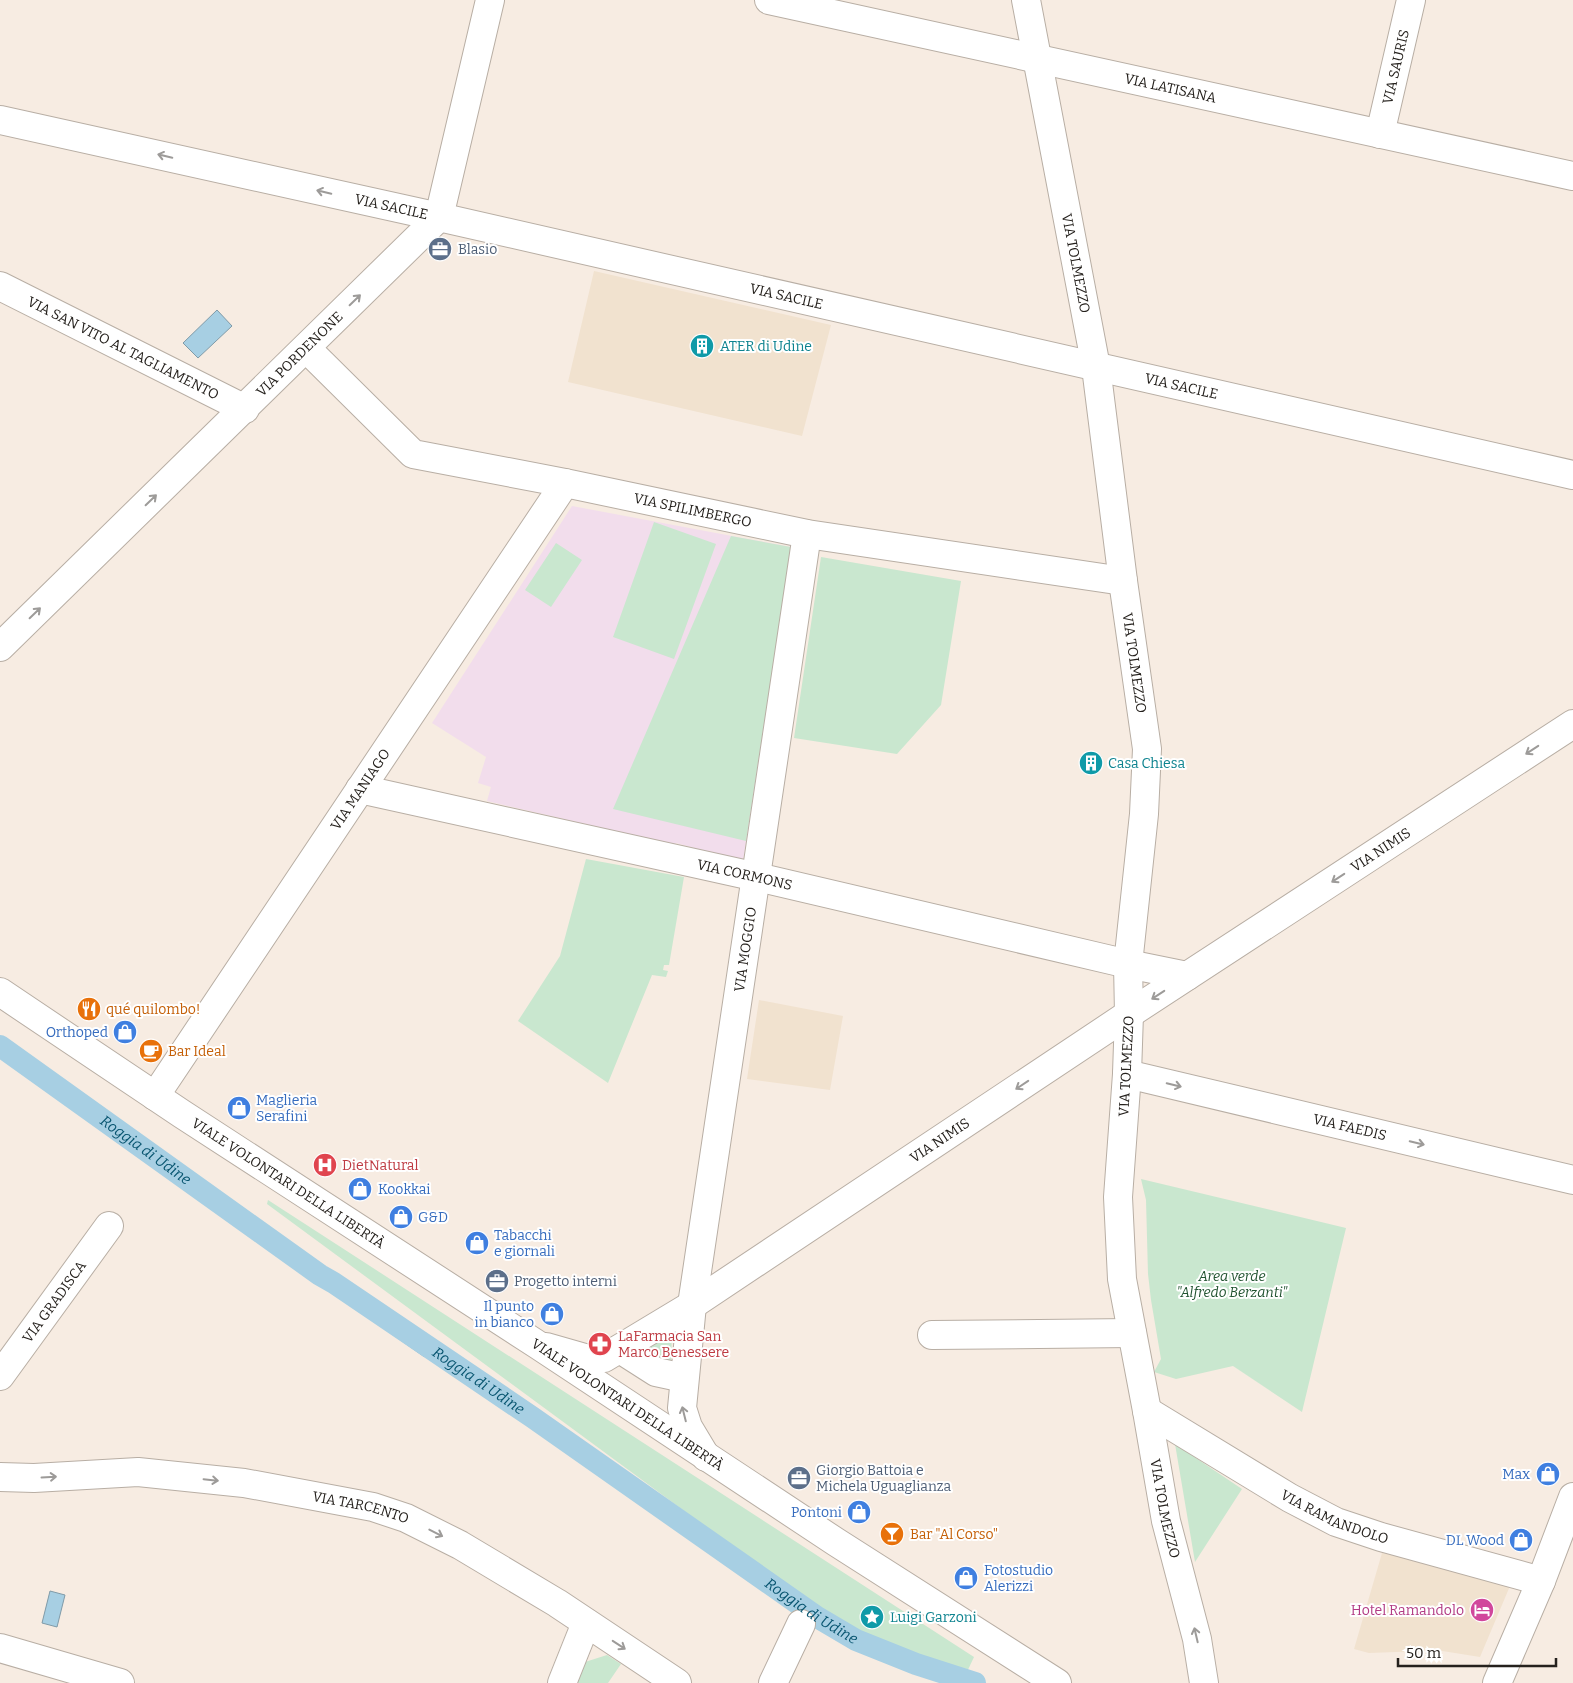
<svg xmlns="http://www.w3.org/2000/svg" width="1573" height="1683" viewBox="0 0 1573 1683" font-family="Bitter,serif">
<rect width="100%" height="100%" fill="#f7ece2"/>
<path fill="#f1e2cf" d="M594,271L831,325L802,436L568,382Z
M759,1000L843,1016L830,1090L747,1079Z
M1382,1553L1458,1569L1510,1586L1480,1657L1436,1650L1424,1651L1369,1653L1354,1649Z"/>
<path fill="#f2ddec" d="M572,506L791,547L743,861L676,843L675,845L487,801L491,787L478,783L486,757L432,723Z"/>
<path fill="#c9e7cf" d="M654,522L716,544L674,659L613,637Z
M731,536L791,547L746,841L613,809Z
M556,543L582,560L551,607L525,590Z
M821,557L961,581L941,705L897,754L794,738Z
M586,859L684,877L669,965H664L663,970L668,971L666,977L652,975L608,1083L518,1021L560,956Z
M1141,1179L1346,1228L1302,1412L1233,1366L1176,1379L1154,1372L1161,1359L1151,1300L1148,1274L1146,1200Z
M268,1200L974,1657L966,1674L887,1648L846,1630L267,1204Z
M672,1332L671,1362C660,1361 653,1359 648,1348Z
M1175,1444L1242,1489L1195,1562Z
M607,1655L621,1664L608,1683H577L585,1662Z"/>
<path fill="#a7cfe3" stroke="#809ba8" d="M217,310L232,326L198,358L183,343Z
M50,1591L65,1595L57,1627L42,1623Z"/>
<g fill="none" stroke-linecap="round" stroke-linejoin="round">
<path stroke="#809ba8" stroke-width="6" d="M320,1275L331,1288L425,1354L446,1359"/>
<path stroke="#a7cfe3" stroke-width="22" id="s1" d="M0,1046L320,1275L334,1283L532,1417L817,1617L856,1640L916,1664L975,1683"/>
<g stroke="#b8aea4" stroke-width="30">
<g id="minor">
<path id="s2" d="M769,0L1573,176"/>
<path id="s3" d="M1026,0L1096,367L1123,581L1147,749L1144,814L1128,964L1129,1014L1127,1074L1118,1197L1122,1279L1147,1411L1166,1521L1197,1639L1204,1683"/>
<path id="s4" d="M0,120L439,217L1573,475"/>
<path id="s5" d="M1380,134L1411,0"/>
<path id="s6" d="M0,286L245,409"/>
<path id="s7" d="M306,348L413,454L565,483L807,534L1123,581"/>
<path id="s8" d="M0,647L439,217L490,0"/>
<path id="s9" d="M360,789L757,877L1128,964L1187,976"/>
<path id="s10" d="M1127,1074L1573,1180"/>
<path id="s11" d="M155,1096L565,483"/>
<path d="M932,1335L1132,1333"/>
<path id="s12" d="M546,1347L588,1359L604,1358L692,1305L1129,1014L1573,724"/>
<path d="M620,1349L656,1372L684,1378"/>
<path id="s13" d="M0,1376L109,1226"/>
<path id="s14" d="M1147,1411L1290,1498L1336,1522L1381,1537L1541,1581"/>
<path id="s15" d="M706,1457L688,1427L682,1408L692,1305L807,534"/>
<path id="s16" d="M0,1477L34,1478L138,1472L244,1483L373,1507L406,1518L460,1545L557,1603L677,1683"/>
<path d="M0,1648L120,1683"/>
<path d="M562,1683L586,1623"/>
<path d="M773,1683L801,1624"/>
</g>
</g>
<g stroke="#b8aea4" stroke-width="30">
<g id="major">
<path id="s17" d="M0,992L182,1114L538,1345L836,1542L1057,1683"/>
<path d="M1497,1683L1541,1581L1573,1497"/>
</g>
</g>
<use href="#minor" stroke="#fff" stroke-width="28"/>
<use href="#major" stroke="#fff" stroke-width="28"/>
</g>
<defs><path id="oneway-shaft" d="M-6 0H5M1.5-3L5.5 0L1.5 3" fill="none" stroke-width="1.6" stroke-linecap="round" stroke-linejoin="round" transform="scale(1.25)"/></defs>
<g stroke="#9d9b99">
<use href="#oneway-shaft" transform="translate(165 156) rotate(-167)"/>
<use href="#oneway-shaft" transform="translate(324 192) rotate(-167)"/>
<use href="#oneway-shaft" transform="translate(355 300) rotate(-44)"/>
<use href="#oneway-shaft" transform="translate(151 500) rotate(-44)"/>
<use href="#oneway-shaft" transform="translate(35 613) rotate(-44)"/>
<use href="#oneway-shaft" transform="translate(1532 750) rotate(147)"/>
<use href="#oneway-shaft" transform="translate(1338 878) rotate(147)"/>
<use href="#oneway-shaft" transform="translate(1158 995) rotate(147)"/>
<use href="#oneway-shaft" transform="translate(1022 1085) rotate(146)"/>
<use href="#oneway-shaft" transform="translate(1174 1085) rotate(13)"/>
<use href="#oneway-shaft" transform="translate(1417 1143) rotate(13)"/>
<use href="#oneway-shaft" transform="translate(684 1414) rotate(-104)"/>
<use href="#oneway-shaft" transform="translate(49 1477) rotate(-3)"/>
<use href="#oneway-shaft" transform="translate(211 1480) rotate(6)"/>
<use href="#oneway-shaft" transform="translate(436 1533) rotate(27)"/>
<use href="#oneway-shaft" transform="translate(1196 1635) rotate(-103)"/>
<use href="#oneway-shaft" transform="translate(619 1645) rotate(33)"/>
</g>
<defs>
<g id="office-disc" transform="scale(1.25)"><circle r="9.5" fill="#5c6f8a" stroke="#fff"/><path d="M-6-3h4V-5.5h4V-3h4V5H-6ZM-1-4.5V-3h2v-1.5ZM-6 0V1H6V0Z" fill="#fff"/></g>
<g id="building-disc" transform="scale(1.25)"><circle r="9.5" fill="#0f9aa8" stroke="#fff"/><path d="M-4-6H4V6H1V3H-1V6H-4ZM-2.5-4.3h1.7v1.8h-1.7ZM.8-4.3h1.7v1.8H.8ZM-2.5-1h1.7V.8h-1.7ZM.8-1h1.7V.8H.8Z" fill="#fff"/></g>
<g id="restaurant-disc" transform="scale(1.25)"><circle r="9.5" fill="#e8710a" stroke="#fff"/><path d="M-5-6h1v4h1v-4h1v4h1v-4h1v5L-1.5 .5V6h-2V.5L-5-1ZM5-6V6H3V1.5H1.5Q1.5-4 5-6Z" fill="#fff"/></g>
<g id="shop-disc" transform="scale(1.25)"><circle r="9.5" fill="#3f7fe0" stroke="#fff"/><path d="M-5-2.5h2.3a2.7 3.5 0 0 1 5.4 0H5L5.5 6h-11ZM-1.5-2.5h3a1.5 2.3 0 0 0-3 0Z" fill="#fff"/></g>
<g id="cafe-disc" transform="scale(1.25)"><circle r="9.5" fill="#e8710a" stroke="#fff"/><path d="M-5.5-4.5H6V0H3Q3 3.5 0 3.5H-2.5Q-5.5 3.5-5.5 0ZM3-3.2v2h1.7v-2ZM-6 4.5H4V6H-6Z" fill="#fff"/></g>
<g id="hospital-disc" transform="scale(1.25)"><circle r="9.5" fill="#e0444e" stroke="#fff"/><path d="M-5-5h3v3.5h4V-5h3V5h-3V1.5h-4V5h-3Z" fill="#fff"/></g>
<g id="pharmacy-disc" transform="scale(1.25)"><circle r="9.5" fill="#e0444e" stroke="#fff"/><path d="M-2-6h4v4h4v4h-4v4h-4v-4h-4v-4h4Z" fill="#fff"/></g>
<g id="bar-disc" transform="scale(1.25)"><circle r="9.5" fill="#e8710a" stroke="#fff"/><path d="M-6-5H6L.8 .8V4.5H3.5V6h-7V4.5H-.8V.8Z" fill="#fff"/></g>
<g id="hotel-disc" transform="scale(1.25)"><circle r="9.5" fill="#d1479c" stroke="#fff"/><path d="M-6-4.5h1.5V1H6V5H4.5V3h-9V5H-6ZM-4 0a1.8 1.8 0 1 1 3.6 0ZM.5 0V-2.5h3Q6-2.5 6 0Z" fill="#fff"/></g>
<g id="sight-disc" transform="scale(1.25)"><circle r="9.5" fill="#0f9aa8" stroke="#fff"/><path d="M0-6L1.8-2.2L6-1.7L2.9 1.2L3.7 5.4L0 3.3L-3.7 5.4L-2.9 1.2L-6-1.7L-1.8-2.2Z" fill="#fff"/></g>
</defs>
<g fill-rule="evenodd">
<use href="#office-disc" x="440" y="249"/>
<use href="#building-disc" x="702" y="346"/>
<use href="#building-disc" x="1091" y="763"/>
<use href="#restaurant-disc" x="89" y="1009"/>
<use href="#shop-disc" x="125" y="1032"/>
<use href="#cafe-disc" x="151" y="1051"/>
<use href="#shop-disc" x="239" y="1108"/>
<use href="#hospital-disc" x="325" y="1165"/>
<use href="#shop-disc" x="360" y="1189"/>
<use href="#shop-disc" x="401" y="1217"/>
<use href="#shop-disc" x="477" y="1243"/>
<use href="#office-disc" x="497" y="1281"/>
<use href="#shop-disc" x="552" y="1314"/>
<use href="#pharmacy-disc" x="600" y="1344"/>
<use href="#shop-disc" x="1548" y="1474"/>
<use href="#office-disc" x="799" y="1478"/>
<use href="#shop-disc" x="859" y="1512"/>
<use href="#bar-disc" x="892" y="1534"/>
<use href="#shop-disc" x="1521" y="1540"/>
<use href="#shop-disc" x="966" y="1578"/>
<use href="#hotel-disc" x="1482" y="1610"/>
<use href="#sight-disc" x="872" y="1617"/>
</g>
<g text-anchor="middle" stroke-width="4" stroke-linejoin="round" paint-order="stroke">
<g font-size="14" fill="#25211d" stroke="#fff">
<text dy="5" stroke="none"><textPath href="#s5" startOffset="69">VIA SAURIS</textPath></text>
<text dy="5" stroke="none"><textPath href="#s2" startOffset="411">VIA LATISANA</textPath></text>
<text dy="5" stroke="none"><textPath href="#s4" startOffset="401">VIA SACILE</textPath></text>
<text dy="5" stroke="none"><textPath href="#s3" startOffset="268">VIA TOLMEZZO</textPath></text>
<text dy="5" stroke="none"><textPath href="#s4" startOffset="806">VIA SACILE</textPath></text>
<text dy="5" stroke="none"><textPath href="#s6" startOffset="138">VIA SAN VITO AL TAGLIAMENTO</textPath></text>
<text dy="5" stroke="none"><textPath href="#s8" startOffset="419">VIA PORDENONE</textPath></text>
<text dy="5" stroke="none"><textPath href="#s4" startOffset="1211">VIA SACILE</textPath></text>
<text dy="5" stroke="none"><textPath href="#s7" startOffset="436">VIA SPILIMBERGO</textPath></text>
<text dy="5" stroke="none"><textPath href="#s3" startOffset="672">VIA TOLMEZZO</textPath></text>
<text dy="5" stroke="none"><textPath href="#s11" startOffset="369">VIA MANIAGO</textPath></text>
<text dy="5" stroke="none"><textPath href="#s12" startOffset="988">VIA NIMIS</textPath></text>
<text dy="5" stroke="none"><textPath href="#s9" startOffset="394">VIA CORMONS</textPath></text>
<text dy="5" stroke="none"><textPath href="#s15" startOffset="518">VIA MOGGIO</textPath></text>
<text transform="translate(1126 1066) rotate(-87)" y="5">VIA TOLMEZZO</text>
<text dy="5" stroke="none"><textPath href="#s10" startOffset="229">VIA FAEDIS</textPath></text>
<text dy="5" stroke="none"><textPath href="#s12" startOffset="460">VIA NIMIS</textPath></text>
<text dy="5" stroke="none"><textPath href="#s17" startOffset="346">VIALE VOLONTARI DELLA LIBERTÀ</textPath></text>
<text dy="5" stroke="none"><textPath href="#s13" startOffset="92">VIA GRADISCA</textPath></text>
<text dy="5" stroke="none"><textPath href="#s17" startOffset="751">VIALE VOLONTARI DELLA LIBERTÀ</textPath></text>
<text dy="5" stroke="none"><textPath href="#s16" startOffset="364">VIA TARCENTO</textPath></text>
<text dy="5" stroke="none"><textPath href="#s3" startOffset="1524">VIA TOLMEZZO</textPath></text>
<text dy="5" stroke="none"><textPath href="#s14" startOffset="216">VIA RAMANDOLO</textPath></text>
</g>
<g font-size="14" fill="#4e5e75" stroke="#fff" text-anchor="start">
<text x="458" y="254">Blasio</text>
<text x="514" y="1286">Progetto interni</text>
<text x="816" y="1475">Giorgio Battoia e<tspan x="816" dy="16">Michela Uguaglianza</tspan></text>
</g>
<g font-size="14" fill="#0d838f" stroke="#fff" text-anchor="start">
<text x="720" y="351">ATER di Udine</text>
<text x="1108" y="768">Casa Chiesa</text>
<text x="890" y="1622">Luigi Garzoni</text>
</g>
<g font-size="14" fill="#c56008" stroke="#fff" text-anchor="start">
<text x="106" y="1014">qué quilombo!</text>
<text x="168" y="1056">Bar Ideal</text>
<text x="910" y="1539">Bar "Al Corso"</text>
</g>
<g font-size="14" fill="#366cbe" stroke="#fff" text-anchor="end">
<text x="108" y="1037">Orthoped</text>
<text x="256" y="1105" text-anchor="start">Maglieria<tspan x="256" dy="16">Serafini</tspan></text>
<text x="378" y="1194" text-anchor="start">Kookkai</text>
<text x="418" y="1222" text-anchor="start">G&amp;D</text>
<text x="494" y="1240" text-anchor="start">Tabacchi<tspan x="494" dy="16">e giornali</tspan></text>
<text x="534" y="1311">Il punto<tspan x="534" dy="16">in bianco</tspan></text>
<text x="1530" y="1479">Max</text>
<text x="842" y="1517">Pontoni</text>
<text x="1504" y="1545">DL Wood</text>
<text x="984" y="1575" text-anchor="start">Fotostudio<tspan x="984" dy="16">Alerizzi</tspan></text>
</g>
<g font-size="14" fill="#be3a42" stroke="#fff" text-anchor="start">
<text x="342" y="1170">DietNatural</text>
<text x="618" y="1341">LaFarmacia San<tspan x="618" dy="16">Marco Benessere</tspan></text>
</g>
<g font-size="14" font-style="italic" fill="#225431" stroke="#fff">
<text x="1232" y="1281">Area verde<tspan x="1232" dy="16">"Alfredo Berzanti"</tspan></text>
</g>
<g font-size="14" fill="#b23c85" stroke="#fff" text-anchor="end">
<text x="1464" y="1615">Hotel Ramandolo</text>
</g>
<g font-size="15" font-style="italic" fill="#085570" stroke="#fff">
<text dy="5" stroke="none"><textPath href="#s1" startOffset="179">Roggia di Udine</textPath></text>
<text dy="5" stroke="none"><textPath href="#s1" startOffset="584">Roggia di Udine</textPath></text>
<text dy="5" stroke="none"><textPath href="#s1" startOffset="989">Roggia di Udine</textPath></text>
</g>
</g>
<path d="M1398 1658v8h158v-8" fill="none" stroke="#25211d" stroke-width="2.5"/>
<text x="1406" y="1658" font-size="15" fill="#25211d" stroke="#ffffff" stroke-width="4" paint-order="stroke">50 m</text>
</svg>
